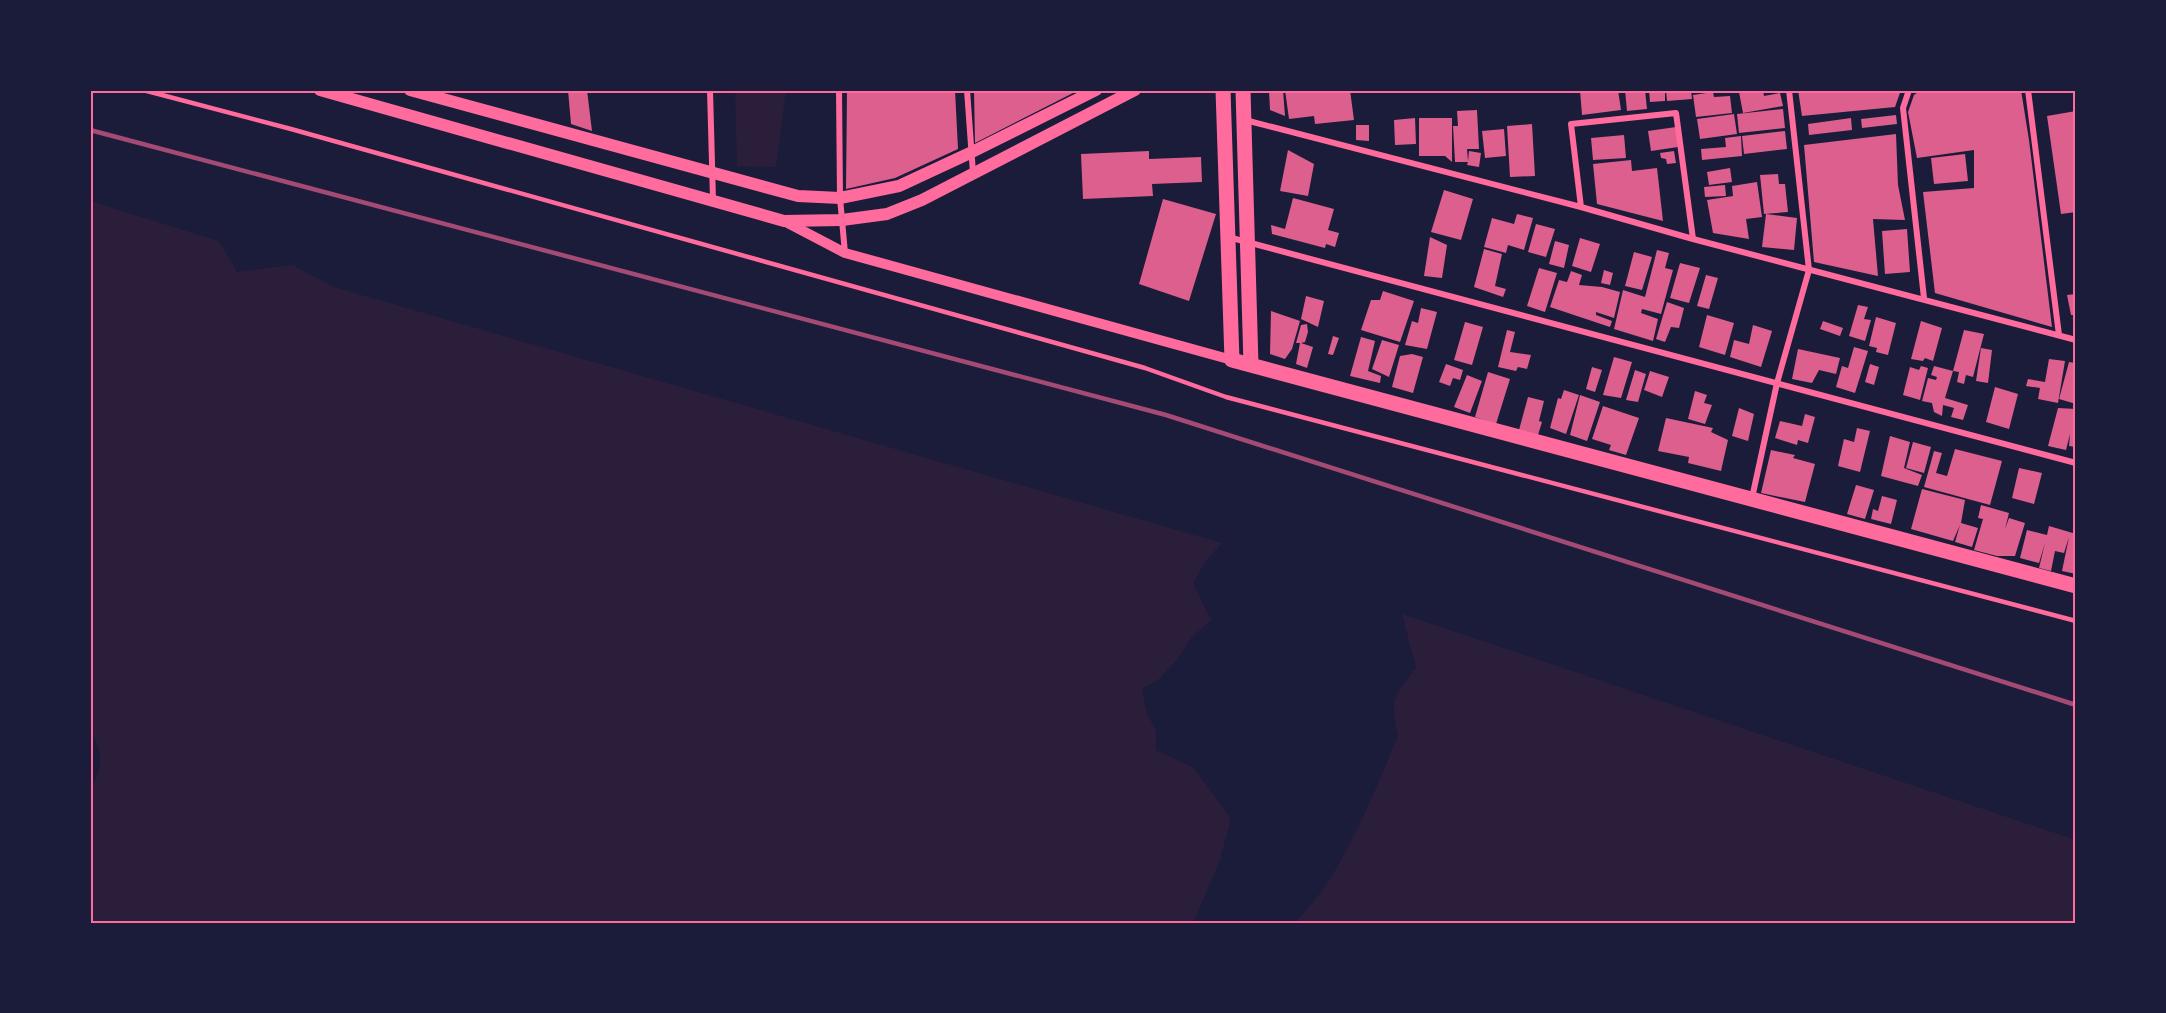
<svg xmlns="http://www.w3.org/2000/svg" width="2166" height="1013" viewBox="0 0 2166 1013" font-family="Arial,sans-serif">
<rect width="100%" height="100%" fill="#1b1b3a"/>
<path fill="#2a1e3b" d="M735,90H786L776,167L737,166Z
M90,201L219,241L237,272L292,265L334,287L1222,543L1205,562L1193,583L1211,620L1191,638L1177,660L1158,680L1142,689L1147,713L1156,731V750L1194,768L1231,819L1220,860L1194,921L1190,923H90V789C104,769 102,748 90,729Z
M1402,614L2076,840V923H1299V918C1342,876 1374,792 1398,736C1389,699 1394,696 1416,668Z"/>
<path fill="#dd5f8e" d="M568,90H587L592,131L571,124Z
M847,90H955L958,149L895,178L846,189Z
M974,90H1075V92L975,143Z
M1269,90H1283L1285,116L1270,110Z
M1285,90H1350L1354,120L1315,124L1314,116L1289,119Z
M1580,90H1618L1621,110L1582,115Z
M1625,90H1645L1647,109L1627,111Z
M1649,90H1665V101L1650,102Z
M1666,90H1691L1692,99L1667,101Z
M1752,90H1763L1764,96L1780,93L1783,106L1743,113L1739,92Z
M1798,90H1901L1895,107L1802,116Z
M1921,90H2021L2029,140L2052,327L1935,293L1923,192L1974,188V150L1917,158L1908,112L1914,95Z
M1713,92L1714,97L1730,96L1732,113L1696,117L1693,95Z
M1783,109L1785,128L1739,133L1737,114Z
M1477,110L1479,149H1467L1468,161L1469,151L1481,153L1479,167L1467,165L1468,162H1455L1453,126H1458L1457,111Z
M2076,111V212L2061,214L2047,116Z
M1734,114L1737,134L1700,139L1697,119Z
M1896,115L1897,124L1862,128L1861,119Z
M1415,118L1416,144L1395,145L1394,120Z
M1419,118H1452V162L1445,156H1419Z
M1851,118L1852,130L1809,135L1808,124Z
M1532,124L1535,176L1510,177L1507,126Z
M1356,125H1369V141L1356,140Z
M1676,127L1678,147L1651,151L1648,131Z
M1504,129L1506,156L1485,158L1482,131Z
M1785,131L1787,149L1744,154L1742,136Z
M1896,134L1898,185L1905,220L1873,219L1878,276L1814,262L1804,145Z
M1624,135L1626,158L1593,160L1591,138Z
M1741,136L1742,156L1702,160L1701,149L1726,147L1725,138Z
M1288,150L1314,164L1308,196L1280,191Z
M1149,151V159L1201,157L1202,182L1152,184L1153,196L1083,199L1081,154Z
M1674,151L1676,163L1667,164L1666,159L1661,158L1660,153Z
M1965,154L1968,181L1934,184L1931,158Z
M1631,160L1632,171L1657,168L1663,221L1597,204L1593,164Z
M1730,168L1732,182L1709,185L1707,172Z
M1778,174L1779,184H1785L1788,212L1764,214L1760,175Z
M1757,182L1762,217L1746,219L1749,239L1713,233L1707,200L1733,196L1732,186Z
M1725,185L1726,196L1705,197L1704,187Z
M1444,190L1473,199L1461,240L1431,232Z
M1293,198L1334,209L1328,230L1339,233L1335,247L1326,244L1325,248L1272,234L1271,225L1285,229Z
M1163,199L1216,214L1189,301L1139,284Z
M1517,214L1533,218L1524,250L1508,245L1506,253L1484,247L1492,218L1514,224Z
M1766,214L1797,218L1794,250L1762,247Z
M1536,224L1555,229L1546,257L1528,252Z
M1907,229L1910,272L1885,274L1882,231Z
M1430,237L1447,245L1442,278L1424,276Z
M1580,238L1600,244L1591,272L1572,266Z
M1555,241L1569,245L1564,268L1549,264Z
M1484,249L1502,254L1495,286L1506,289L1503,297L1474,287Z
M1657,250L1669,253L1665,268L1673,270L1661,314L1642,309L1641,313L1658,319L1653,341L1614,329L1623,290L1645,297Z
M1634,252L1652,257L1642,290L1625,286Z
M1680,263L1700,268L1689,303L1670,298Z
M1539,268L1557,273L1545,312L1527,306Z
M1604,270L1613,273L1610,285L1601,283Z
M1571,271L1582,275L1579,285L1602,287L1620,292L1614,318L1596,312V315L1612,321L1610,327L1550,307L1559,280L1567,282Z
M1706,275L1718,278L1709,309L1697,306Z
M1383,291L1414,301L1400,342L1361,330L1371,300H1380Z
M2076,294V315H2071L2067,295Z
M1306,296L1324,301L1318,327L1301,319Z
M1667,302L1684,308L1679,328L1671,327L1665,342L1656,339Z
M1858,305L1868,307L1864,319L1871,320L1865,341L1849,336Z
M1421,308L1437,312L1427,349L1405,345L1412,321L1418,323Z
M1271,311L1300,321L1292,349L1285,359L1270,354Z
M1707,315L1734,323L1725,355L1699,347Z
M1876,317L1896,323L1888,355L1876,352L1877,348L1869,346Z
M1823,321L1843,328L1840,336L1820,329Z
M1921,321L1942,328L1933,361L1925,358L1923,361L1911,359Z
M1465,322L1483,327L1472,365L1454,360Z
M1307,324L1308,332L1305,342L1301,343L1313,347L1307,368L1296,364L1300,343H1296L1301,325Z
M1753,325L1772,331L1761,367L1730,357L1734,340L1749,344Z
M1507,330L1515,332L1510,352L1531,355L1527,369L1518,367L1516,371L1498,367Z
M1964,330L1984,334L1973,377L1966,375L1964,384L1957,382L1959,372L1953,371L1945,398L1968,405L1963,420L1951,417L1954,408L1943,405L1942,416L1934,412L1932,403L1922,401L1928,378L1936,380L1937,377L1931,375L1934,366L1953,371Z
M1333,336L1339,338L1333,355L1328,354Z
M1361,337L1375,341L1368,371L1381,376L1380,383L1350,376Z
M1382,340L1399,345L1389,377L1372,369Z
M1854,347L1868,351L1855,393L1836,387L1842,366L1848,368Z
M1981,348L1992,350L1988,383L1976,381Z
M1798,349L1840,358L1836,374L1819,370L1812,383L1792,379Z
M1412,354L1423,357L1413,393L1392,387L1400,356Z
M1614,357L1632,362L1621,398L1603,395Z
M2049,359L2065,361L2058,403L2038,399L2040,388L2026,386L2028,379L2045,382Z
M2069,362L2076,363V404L2059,399Z
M1446,364L1463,370L1460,380L1453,378L1450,386L1439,382Z
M1870,364L1879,367L1874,385L1865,382Z
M1921,366L1928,368L1920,400L1903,395L1910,367L1919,370Z
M1592,367L1602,370L1595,392L1586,389Z
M1635,370L1646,374L1638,402L1626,400Z
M1650,371L1669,377L1662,397L1644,390Z
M1488,372L1510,379L1496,424L1475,417Z
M1467,375L1482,381L1470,413L1454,407Z
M1995,387L2018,394L2009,429L1986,422Z
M1564,390L1579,395L1566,434L1550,428L1558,398L1561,399Z
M1695,391L1707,395L1704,403L1712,405L1705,424L1688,419Z
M1580,395L1600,402L1587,441L1570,435Z
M1528,397L1544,401L1539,421L1542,422L1538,435L1519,430Z
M1603,406L1639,418L1626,455L1609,450L1611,445L1592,439Z
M1739,408L1754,414L1748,441L1732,436Z
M2058,408L2076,409V447L2069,446L2070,434L2066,450L2048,446Z
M1805,414L1815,417L1808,443L1798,440L1797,445L1775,438L1780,421L1802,426Z
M1666,418L1713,428L1711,432L1728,440L1721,471L1688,463L1689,457L1658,451Z
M1857,428L1870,431L1860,472L1838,466L1844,439L1854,442Z
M1890,436L1910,442L1904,468L1922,475L1918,486L1881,476Z
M1913,442L1931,447L1924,473L1906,468Z
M1955,449L2002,461L1990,505L1924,487L1934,451L1942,453L1936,473L1947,476Z
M1771,450L1795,455L1793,458L1815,464L1805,502L1761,493Z
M2019,468L2042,473L2034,504L2012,498Z
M1856,485L1874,490L1865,519L1847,514Z
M1922,489L1965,500L1961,523L1978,528L1972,547L1955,542L1960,525L1953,541L1911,529Z
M1882,496L1897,500L1891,524L1871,519L1873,509L1878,511Z
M1981,505L2009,513L2005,529L2009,518L2025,523L2015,556H1997L1974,550L1983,519L1978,518Z
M2049,526L2076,534V574L2062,571L2069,537L2064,553L2055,551L2051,571L2039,568L2045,543L2039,563L2020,558L2027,530L2047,535Z"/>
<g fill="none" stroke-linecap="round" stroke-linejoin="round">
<path stroke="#ff6b9d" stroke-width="4.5" d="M143,90L291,129L1145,368L1226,397L2076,621"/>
<path stroke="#ff6b9d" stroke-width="6" d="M710,90L713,200
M839,90L840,198L845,253
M967,90L973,173
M1909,90L1903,108L1924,298
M2028,90L2059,335
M1245,120L1581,207L1693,239L2076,340
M1581,207L1571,124L1676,113L1693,239
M1228,237L2076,463
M1752,498L1777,383L1809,270L1789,90"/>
<path stroke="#ff6b9d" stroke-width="10" d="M784,221L845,253L1232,360"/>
<path stroke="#ff6b9d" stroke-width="12" d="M320,90L784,221L842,220L887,214L922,200L1135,90
M410,90L798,196L840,198L899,186L970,153L1096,90"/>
<path stroke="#ff6b9d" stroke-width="15" d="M1223,90L1232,360L2076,586
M1243,90L1251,365"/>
<path stroke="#a44b75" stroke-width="4.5" d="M90,130L1166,415L2076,705"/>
</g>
<rect width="2166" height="1013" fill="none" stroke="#1b1b3a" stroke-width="183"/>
<rect x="92" y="92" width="1982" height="830" fill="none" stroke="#ff6b9d" stroke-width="2"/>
</svg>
